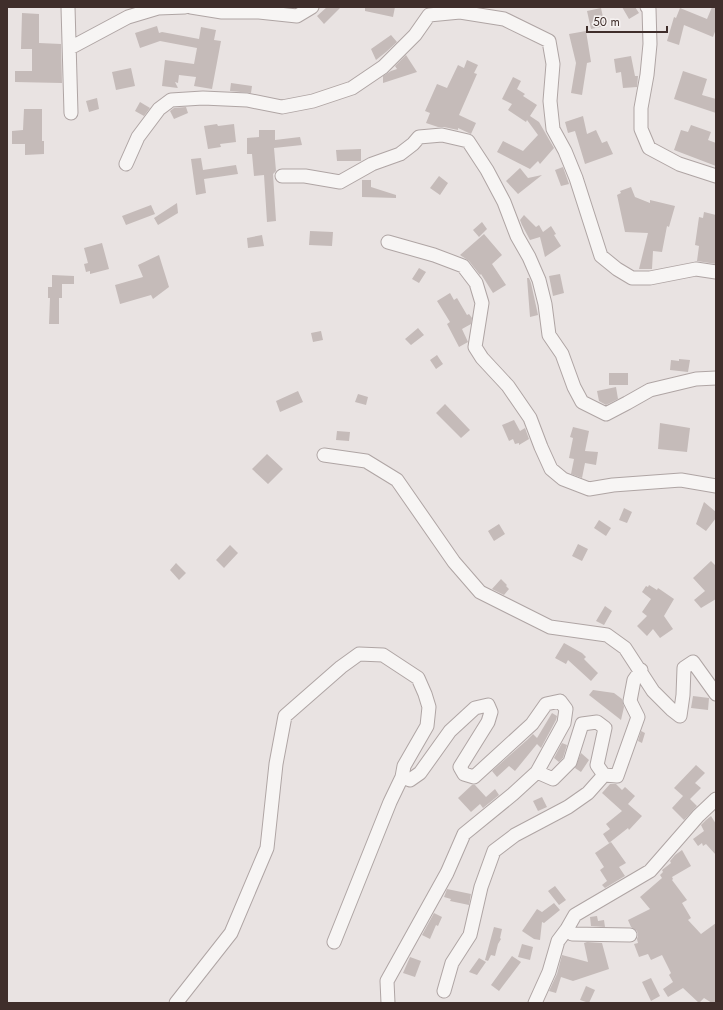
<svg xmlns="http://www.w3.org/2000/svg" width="723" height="1010" viewBox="0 0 723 1010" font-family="Jost,sans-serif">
<rect width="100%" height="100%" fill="#e9e3e2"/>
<path fill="#c5bbb9" d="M327,7H341L324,24L317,16Z
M365,7H395L393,17L365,11Z
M622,7H635L639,13L629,19Z
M712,7H716V29L713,37L684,25L679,45L667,41L674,17L676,18L680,8L707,19Z
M601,8L605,26L591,29L587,11Z
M22,13L39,14V43L61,44L62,83L15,82V71H32V49H21Z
M157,26L159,33L162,32L199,39L201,27L216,30L214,40L221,41L212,89L194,86L196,77L179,75L178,83L175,82L178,88L162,86L165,60L194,64L197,48L160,41L140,48L135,33Z
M586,31L591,62L587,63L582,95L571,93L576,63L569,34Z
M391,35L397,42L386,52L376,60L371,49Z
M406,55L417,72L383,83V76L391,71L397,69L395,66Z
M631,56L635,76H638L637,87L623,88L621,72L616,73L614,59Z
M467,60L478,65L474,73L477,74L459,115L476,123L471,134L458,128V130L444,127H438L426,123L430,113L425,111L437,84L447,88L458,65L464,68Z
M131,68L135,86L116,90L112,72Z
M683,71L707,79L702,95L716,99V113L674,99Z
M513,77L521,81L517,89L525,94L523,96L537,105L530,116L539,122L554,148L540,164L538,161L530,169L497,152L503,141L523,151L538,135L527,120L526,122L508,110L512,104L502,99Z
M231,83L252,86L251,93L230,91Z
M97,98L99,109L89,112L86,101Z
M140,102L150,108L144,116L135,111Z
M186,107L188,113L174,119L170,111L174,108Z
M24,109H42V141H44V154L25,155V144H12V131L23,130Z
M583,116L587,134L596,130L602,143L607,141L613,154L585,164L575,131L568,133L565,122Z
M217,124L218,126L234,124L236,142L220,144L221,147L208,149L204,126Z
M691,125L711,132L708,140L716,143V166L674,150L681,130L688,132Z
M259,130H275V140L300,137L302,145L274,148L276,171L273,174L276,221L267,222L264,175L254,176L252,154H247V138L259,137Z
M361,149V161H337L336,150Z
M201,158L203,170L236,165L238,174L204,179L206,193L196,195L191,159Z
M563,167L569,184L561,186L555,170Z
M520,168L528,178L542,175L518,194L506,181Z
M439,176L448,183L440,195L430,188Z
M362,180H371V187L396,195V198L362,197Z
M631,187L635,197L650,203V200L675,206L669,227L667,226L662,252L653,251L652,269H639L648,233L625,232L617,195L621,193L620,191Z
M177,203L178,213L158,225L154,218Z
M151,205L155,214L126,225L122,216Z
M704,212L716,215V264L697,261L699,246L695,245L699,217L703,218Z
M524,215L536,227L539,225L543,232L551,226L556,234L554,235L561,246L545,257L540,237L530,240L522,225L520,220Z
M482,222L487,229L479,237L473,230Z
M310,231L333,232L332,246L309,245Z
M484,234L502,255L492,264L506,285L493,293L481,274L480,275L469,261L460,255Z
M262,235L264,246L248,248L247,238Z
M102,243L109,269L90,274V271L86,272L84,264L88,263L84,248Z
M159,255L169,287L153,299L151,295L120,304L115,285L143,277L138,265Z
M419,268L426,272L419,283L412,279Z
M560,274L564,293L553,296L549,276Z
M52,275L74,276V284H62V298H59V324H49L50,298H48V287H52Z
M527,278H529L531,283L538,315L530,317Z
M450,293L454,300L457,298L467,315L469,314L472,318L471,324L462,329L468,342L459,347L447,324L450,322L437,301Z
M418,328L424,335L411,345L405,339Z
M321,331L323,340L313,342L311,333Z
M437,355L443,364L436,369L430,360Z
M679,359L690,360L688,372L670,370L671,360L679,361Z
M609,373H628V385H609Z
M616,387L618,399L606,405L599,401L597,391Z
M298,391L303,402L280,412L276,401Z
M358,394L368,397L366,405L355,402Z
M445,404L470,430L461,438L436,413Z
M514,420L520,431L525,428L529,439L519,445V443L515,444L513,439L509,441L502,425Z
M660,423L690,428L687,452L658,449Z
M573,427L589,431L585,451L598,452L596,465L585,463L582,478L571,474L574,459L569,458L573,438L570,437Z
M337,431L350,432L349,441L336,440Z
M267,454L283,469L268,484L252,469Z
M704,502L716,512V518L706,531L696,524Z
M624,508L632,512L627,523L619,520Z
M599,520L611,528L606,536L594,528Z
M499,524L505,534L494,541L488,531Z
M578,544L588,549L582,561L572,556Z
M230,545L238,553L224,568L216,560Z
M711,561L716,566V599L701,608L694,600L705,591L693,578Z
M176,563L186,573L179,580L170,570Z
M501,579L507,585L506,586L509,589L504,595L492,589Z
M649,585L657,590L658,588L674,599L664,616L673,629L660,638L653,629L647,636L637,626L647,616L642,612L651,599L642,592L646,586L648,587Z
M605,606L612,611L604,625L596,621Z
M564,643L582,653L586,657L584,659L598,673L591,681L568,660L566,664L555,658Z
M593,690L614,693L622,699L624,707L621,720L589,695Z
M693,696L709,698L708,710L691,708Z
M552,713L557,716L556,720L541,748L537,744L515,771L509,766L497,777L492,771L527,740L533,734L537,738Z
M641,731L645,733L642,743L638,741Z
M562,743L567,745L563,758L559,762L554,758Z
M581,753L589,760L581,772L575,768Z
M696,765L705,773L695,783L701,788L690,799L697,806L684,820L672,808L683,796L674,788Z
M610,784H616L622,790L625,787L635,796L628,804L642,816L629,830L628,828L609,843L603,834L610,829L606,824L622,811L602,793Z
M472,785H475L486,797L495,789L499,795L483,808L480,804L471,812L458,798Z
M542,797L547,807L538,811L533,801Z
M711,816L716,824V855L706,844L703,846L702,843L698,846L693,839L704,831L701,825L706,820Z
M611,842L626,863L619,867L625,876L605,888L602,885L607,881L600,870L604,867L595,853Z
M682,850L691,866L672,877L673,879L672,880L687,900L682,903L691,918L688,920L701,934L716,923V1003H712L704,998L699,1003L683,988L668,997L663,989L673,982L669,975L671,973L662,955L651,960L648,954L639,957L634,944L638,943L637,939L638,936L637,931L631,927L628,920L650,909L640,897L662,878L660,875L663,872L662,870L671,863L670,861L675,855Z
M555,886L566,900L559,905L548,891Z
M447,889L471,894L469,905L450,901L451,899L444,897Z
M554,903L560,910L544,923L542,922L540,940L534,939L522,931L537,909L542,912Z
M434,913L442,917L438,926L436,925L430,939L422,935Z
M597,916L598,921L604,920L605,927L591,926L590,917Z
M494,927L502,929L500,938L501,939L498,944L495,956L491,955L488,961L485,960Z
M587,942L602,943L609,969L573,981L561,977L556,993L549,991L557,974L562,955L588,962L584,943Z
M522,944L533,947L530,960L518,957Z
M512,956L521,962L499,991L491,985Z
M410,957L421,961L415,977L403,973Z
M479,958L486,962L477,975L469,972Z
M651,978L660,996L651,1001L642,982Z
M586,986L595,990L589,1003L580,1000Z"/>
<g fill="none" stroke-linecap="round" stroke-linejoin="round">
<g stroke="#afa5a4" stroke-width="15">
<path id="minor" d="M68,7L71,113
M191,7L222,12H259L297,16L312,7
M647,7L649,9L650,44L647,75L641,108V129L649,148L679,164L716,176
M70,48L128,17L158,8L185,7
M126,164L138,137L159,109L171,100L203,98L247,100L282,107L313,101L352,88L383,67L415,35L429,15L460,12L504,19L549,41L553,64L550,101L553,129L565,151L576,178L601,256L617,269L632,278H650L696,269L716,272
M282,176H305L340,182L372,164L400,154L413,144L419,137L442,135L468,141L487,170L504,202L517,236L529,257L539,280L545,304L549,335L562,354L574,387L582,402L606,414L627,403L650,390L696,379L716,378
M388,242L434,255L463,266L476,283L482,303L475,347L482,358L508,386L530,418L541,447L551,469L563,479L589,489L613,485L681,480L716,486
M324,455L366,461L397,480L454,562L480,592L550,627L607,635L625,648L653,691L671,709L680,716L683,695L684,668L693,662L716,694
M567,929L572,934L630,935
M334,942L390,802L402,777
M444,991L452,963L470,935L481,887L494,851L515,835L568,807L588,793L604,775
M176,1003L231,933L267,848L276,764L285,716L341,667L359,654L383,655L418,678L425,694L429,707L427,726L404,766L402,777L410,780L420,773L450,731L475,708L488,705L491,712L488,722L460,767L464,774L474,777L532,724L546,704L560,701L566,709L564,723L537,772L553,779L570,762L582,724L597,722L605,728L597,765L604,775L617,776L638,717L630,701L634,680L641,670
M388,1003L387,981L447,873L464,834L513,794L537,772
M535,1003L549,972L558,941L567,929L575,915L650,871L698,816L716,799"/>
</g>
<use href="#minor" stroke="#f7f5f4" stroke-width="13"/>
</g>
<rect width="723" height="1010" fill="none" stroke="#3f2e2b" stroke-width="16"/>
<path d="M587 26v6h80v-6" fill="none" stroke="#3f2e2b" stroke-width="2"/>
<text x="593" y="26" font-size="12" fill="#3f2e2b" stroke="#f6f2f1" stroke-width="3" paint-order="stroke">50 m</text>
</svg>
